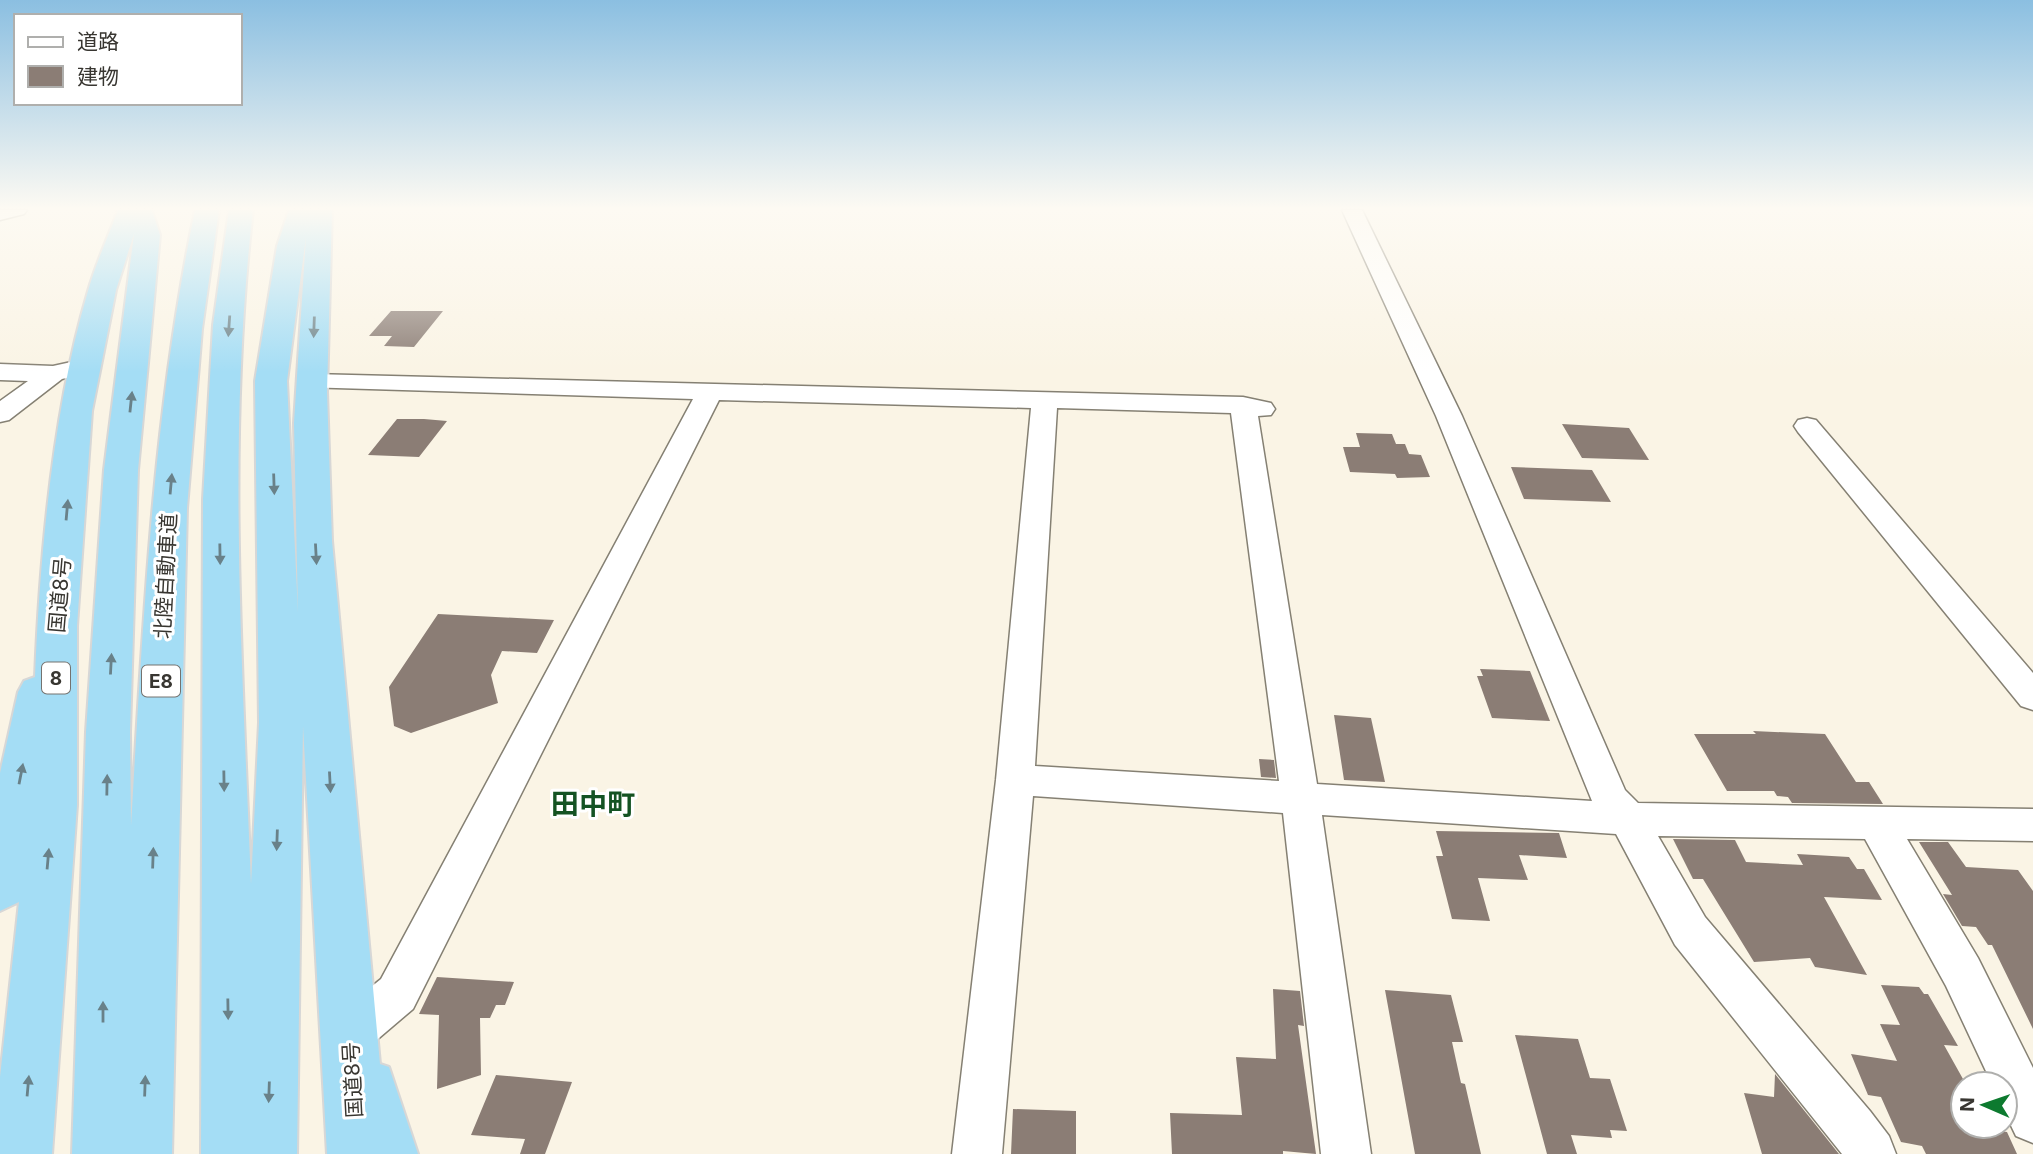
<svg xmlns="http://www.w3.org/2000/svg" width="2033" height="1154" viewBox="0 0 2033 1154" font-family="Inter,'Noto Sans JP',sans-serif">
<rect width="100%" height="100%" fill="#faf4e5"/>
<path fill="#8b7d75" d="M391,311H443L414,347L384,346L392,336H369Z
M397,419H424L447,421L419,457L368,455Z
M1562,424L1629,428L1649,460L1582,458Z
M1356,433L1392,434L1396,444H1405L1409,454L1421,455L1430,477L1397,478L1395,474L1350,472L1343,447H1360Z
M1511,467L1592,470L1611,502L1524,499Z
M438,614L554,620L537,653L502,651L491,675L498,703L411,733L394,726L389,687Z
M1480,669L1530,671L1550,721L1492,718L1477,676H1483Z
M1334,715L1371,718L1385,782L1344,780Z
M1753,731L1825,734L1856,782H1869L1883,804L1792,803L1788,797L1777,796L1774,791H1727L1694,734H1756Z
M1259,759L1274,760L1276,778L1261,777Z
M1436,831L1559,833L1567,858L1519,855L1528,880L1478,878L1490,921L1452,919L1436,856H1443Z
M1673,839L1735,840L1746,862L1803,865L1797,854L1849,857L1857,869H1864L1882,900L1824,897L1867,975L1815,967L1810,958L1754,962L1703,879H1693Z
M1919,842H1948L1966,867L2018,870L2033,891V1029L1992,945H1988L1976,927L1962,926L1943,894L1952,895Z
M437,977L514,982L505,1005H496L490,1018H480L481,1075L437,1089L439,1015L419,1014Z
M1881,985L1919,987L1924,994H1928L1958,1046L1944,1045L1963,1079V1126L2007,1132L2017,1154H1926L1922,1146L1901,1142L1881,1097L1868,1095L1851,1054L1897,1061L1880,1024L1900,1025Z
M1273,989L1300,991L1304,1026L1298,1025L1316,1154L1283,1151V1154H1172L1170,1113L1242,1115L1236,1057L1276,1059Z
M1385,990L1451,995L1463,1042H1452L1461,1083L1465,1084L1481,1154H1415Z
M1515,1035L1578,1039L1590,1078L1610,1079L1627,1131L1610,1130L1612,1138L1571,1135L1577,1154H1547Z
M1775,1074L1839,1154H1762L1744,1093L1774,1097Z
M496,1075L572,1082L545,1154H520L525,1139L471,1135Z
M1013,1109L1076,1111V1154H1011Z"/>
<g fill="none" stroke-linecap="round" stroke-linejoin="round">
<g stroke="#858073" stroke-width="3">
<path id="street" d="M0,210H27L24,214L0,220Z
M1342,210H1362L1462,416L1625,790L1638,803L2033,809V841L1907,839L1978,958L2033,1068V1143L2016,1136L2005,1113V1084H1992L1946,986L1865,839L1658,836L1705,917L1870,1111L1889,1136L1896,1154H1842L1675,945L1616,834L1322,815L1371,1154H1321L1283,813L1033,796L1002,1154H952L996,780L1031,408L719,400L413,1009L366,1049L350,1055L334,1049L327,1033L334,1017L381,979L693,399L303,387L299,382L303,377L312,374L1243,397L1271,403L1275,409L1271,415L1258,416L1317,784L1592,801L1436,416ZM1057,408L1231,413L1279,781L1035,766Z
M85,359L94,361L97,366L94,371L62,379L9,420L0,422V401L28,381L0,380V364L53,366Z
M1807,418L1816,420L2033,673V710L2021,706L1798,432L1794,426L1798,420Z"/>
</g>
<g stroke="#d7d7d6" stroke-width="4">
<path id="highway" d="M118,210H152L160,235L138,470L130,732L131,826C143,620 153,413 195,210H219L202,329L187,508L172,1154H72L86,732L104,470L134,234L116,290L92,411L77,626V805L52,1154H0V1077L19,902L0,911V773L18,692L24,681L35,677C40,553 53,409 88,291C96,263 108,237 118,210Z
M229,210H253C227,434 242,660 251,884L259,723L255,381L277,246L289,210H332L327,392L332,541L380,1064L389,1067L418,1154H327L303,726L297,1154H201L203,499L213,325ZM306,237L294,423L298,613L287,381Z"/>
</g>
<use href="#street" fill="#fff" fill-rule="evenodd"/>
<use href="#highway" fill="#a4ddf5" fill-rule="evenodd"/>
</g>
<defs><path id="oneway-solid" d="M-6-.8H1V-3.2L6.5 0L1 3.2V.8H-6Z" transform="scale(1.75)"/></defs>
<g fill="#698189">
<use href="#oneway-solid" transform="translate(229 326) rotate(94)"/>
<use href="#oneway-solid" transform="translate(314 327) rotate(92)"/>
<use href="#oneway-solid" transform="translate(131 402) rotate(-84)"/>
<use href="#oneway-solid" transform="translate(171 484) rotate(-85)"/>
<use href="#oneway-solid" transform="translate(274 484) rotate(88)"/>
<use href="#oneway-solid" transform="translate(67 510) rotate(-85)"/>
<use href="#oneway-solid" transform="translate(220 554) rotate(89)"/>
<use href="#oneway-solid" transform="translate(316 554) rotate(87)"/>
<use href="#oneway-solid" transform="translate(111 664) rotate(-87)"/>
<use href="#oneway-solid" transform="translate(21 774) rotate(-79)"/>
<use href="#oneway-solid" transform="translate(224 781) rotate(89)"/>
<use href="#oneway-solid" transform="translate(330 782) rotate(87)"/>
<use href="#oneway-solid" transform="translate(107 785) rotate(-89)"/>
<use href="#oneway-solid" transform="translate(277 840) rotate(92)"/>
<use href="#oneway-solid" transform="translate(153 858) rotate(-88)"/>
<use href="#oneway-solid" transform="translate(48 859) rotate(-85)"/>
<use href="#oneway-solid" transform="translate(228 1009) rotate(89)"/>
<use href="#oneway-solid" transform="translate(103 1012) rotate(-90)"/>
<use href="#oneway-solid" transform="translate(28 1086) rotate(-85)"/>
<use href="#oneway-solid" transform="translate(145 1086) rotate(-88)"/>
<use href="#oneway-solid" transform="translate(269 1092) rotate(92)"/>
</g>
<linearGradient id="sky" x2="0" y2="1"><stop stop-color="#8bbfe1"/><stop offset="0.56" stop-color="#fdfaf3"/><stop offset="1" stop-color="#fdfaf3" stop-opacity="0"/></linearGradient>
<rect width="2033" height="372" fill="url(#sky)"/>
<g text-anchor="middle" stroke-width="6" stroke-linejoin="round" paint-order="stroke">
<g fill="#fff" stroke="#74726f" stroke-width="2">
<rect x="42" y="662.5" width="28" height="31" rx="5"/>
<rect x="142" y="665.5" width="38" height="31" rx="5"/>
</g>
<g font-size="19" font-weight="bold" fill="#383631">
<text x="56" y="685">8</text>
<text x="161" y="688">E8</text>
</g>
<g font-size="21" fill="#383631" stroke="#fff">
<text transform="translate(166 576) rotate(-87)" y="7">北陸自動車道</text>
<text transform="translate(60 595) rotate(-85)" y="7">国道8号</text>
<text transform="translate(353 1080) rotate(-93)" y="7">国道8号</text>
</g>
<g font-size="28" font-weight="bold" fill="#145323" stroke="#fff">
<text x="593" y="814">田中町</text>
</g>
</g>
<rect x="14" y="14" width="228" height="91" fill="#ffffff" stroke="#afafad" stroke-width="2"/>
<rect x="28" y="37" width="35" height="10" fill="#ffffff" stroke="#afafad" stroke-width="2"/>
<text x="77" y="49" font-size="21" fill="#383631">道路</text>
<rect x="28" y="66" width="35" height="21" fill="#8b7d75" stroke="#afafad" stroke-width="2"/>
<text x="77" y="84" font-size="21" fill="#383631">建物</text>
<g transform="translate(1984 1105) rotate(272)"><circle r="33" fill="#ffffff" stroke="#afafad" stroke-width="2"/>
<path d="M0-5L12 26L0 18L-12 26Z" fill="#0d7a2f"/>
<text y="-10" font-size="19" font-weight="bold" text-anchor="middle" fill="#383631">N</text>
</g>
</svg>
